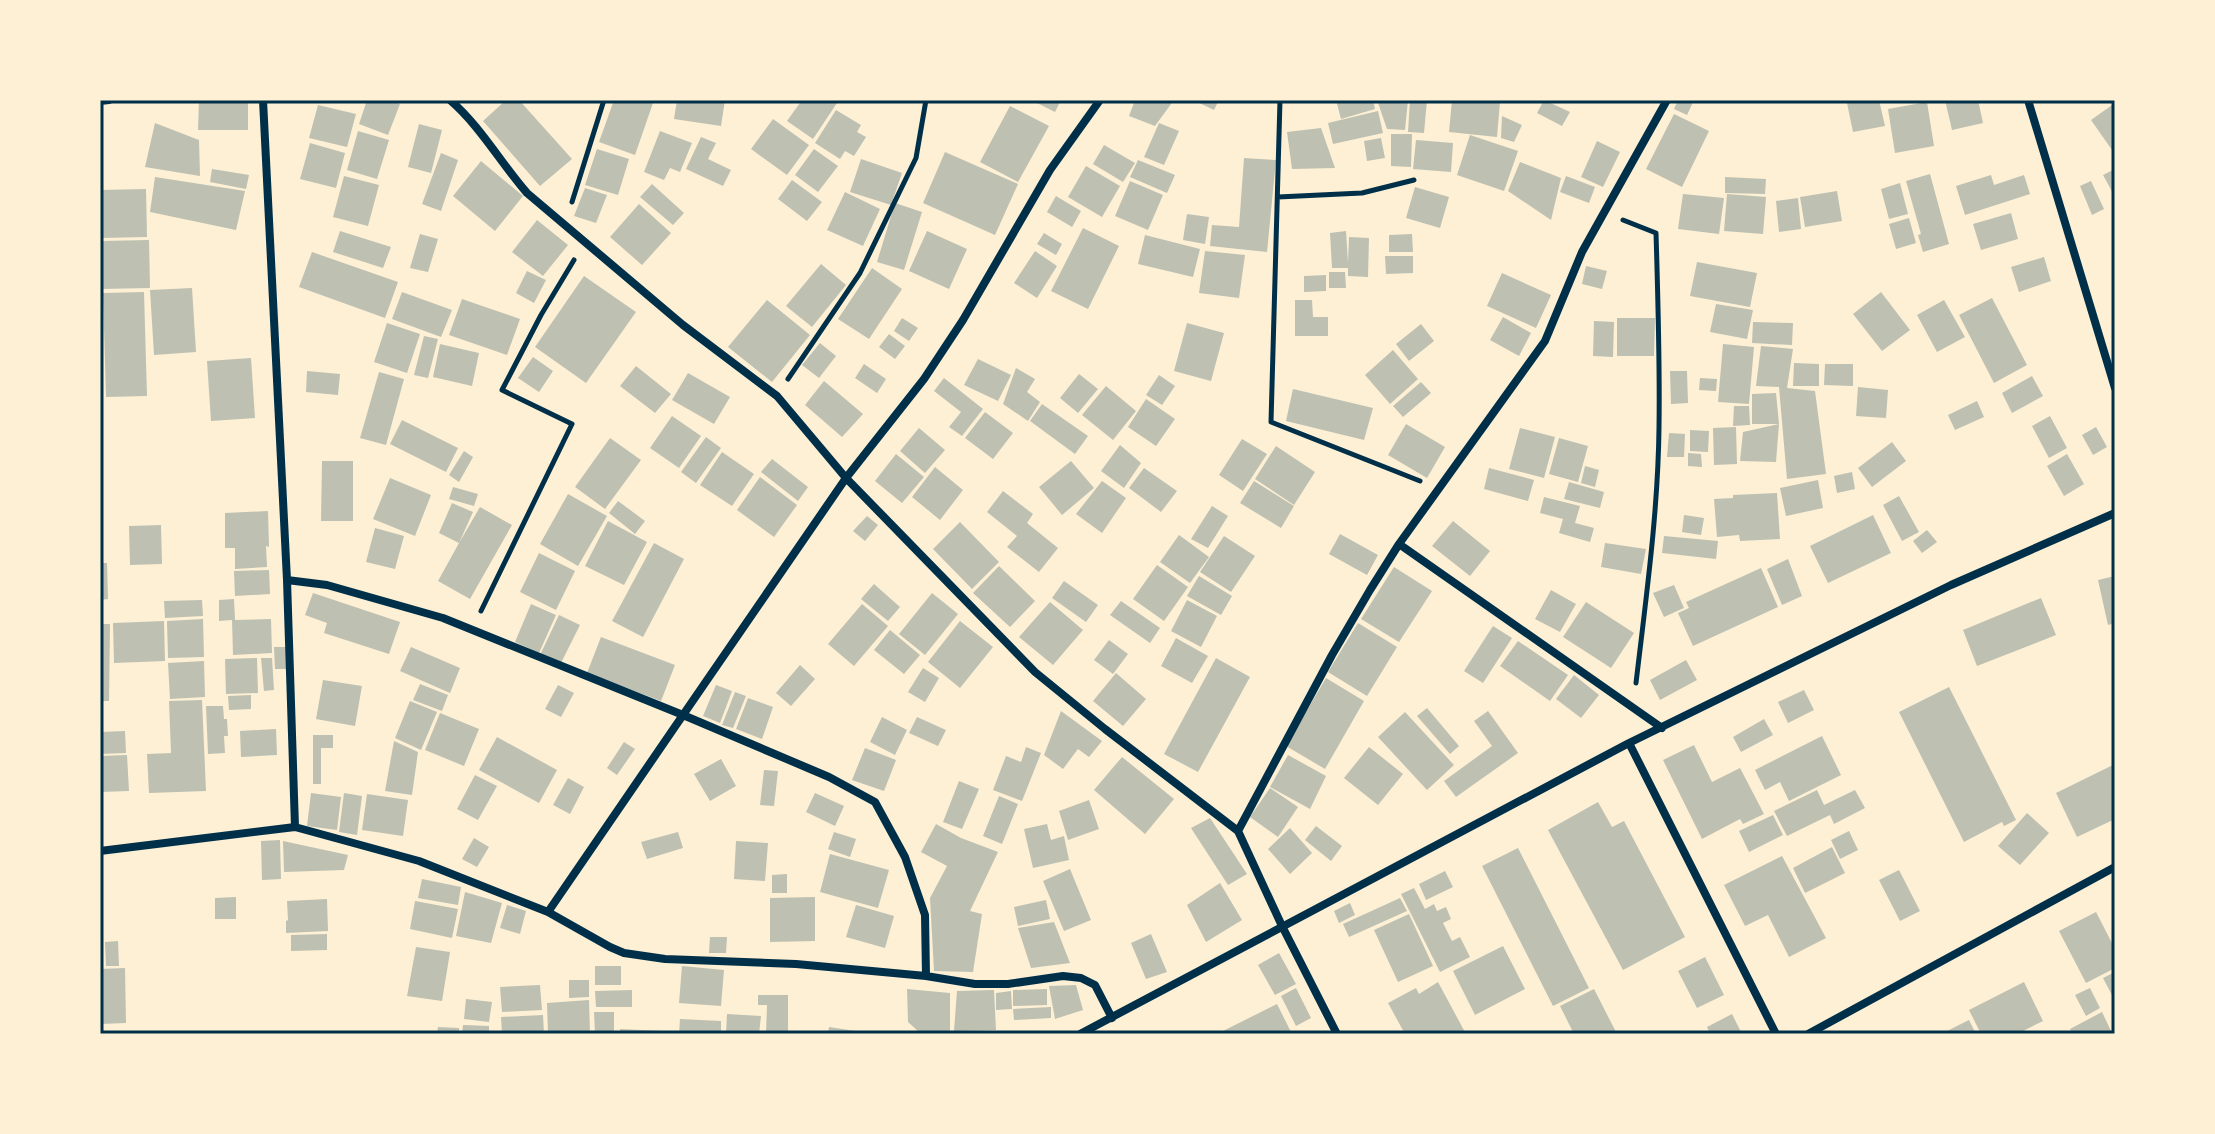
<svg xmlns="http://www.w3.org/2000/svg" width="2215" height="1134" viewBox="0 0 2215 1134" font-family="Manrope,sans-serif">
<rect width="100%" height="100%" fill="#fdf0d5"/>
<path fill="#bec0b2" d="M199,100H248V130H198Z
M367,100H390L400,104L388,135L359,124Z
M506,100H519L572,159L540,186L483,121Z
M614,100H654L635,155L599,142Z
M677,100H725L721,126L674,119Z
M802,100H839L813,139L787,121Z
M1031,100H1061L1055,112Z
M1135,100H1174L1155,126L1129,116Z
M1193,100H1219L1214,110Z
M1336,100H1373L1375,109L1341,119Z
M1377,100H1408L1405,130L1387,129Z
M1410,100H1427L1424,133L1408,132Z
M1452,100L1500,102L1497,137L1449,132Z
M1544,100L1570,112L1562,126L1537,113Z
M1678,100H1694L1687,115L1674,109Z
M1862,100H1879L1885,126L1853,132L1847,103Z
M1945,100H1978L1983,123L1952,130Z
M1927,102L1934,146L1895,153L1888,109Z
M2115,103V148L2112,150L2091,120Z
M318,105L356,114L347,147L309,138Z
M1010,106L1049,126L1018,182L980,162Z
M836,110L861,125L857,132L866,137L854,156L845,151L840,159L815,143Z
M1378,111L1383,133L1333,144L1328,123Z
M1674,114L1709,131L1682,187L1646,169Z
M1502,116L1522,125L1514,142L1501,138Z
M773,119L809,145L787,175L751,149Z
M155,123L199,140L200,176L145,167Z
M1159,123L1179,131L1164,165L1144,157Z
M419,124L442,130L431,173L408,167Z
M1321,128L1335,168L1292,169L1287,132Z
M358,131L389,140L377,179L347,170Z
M660,131L692,143L680,172L670,168L664,180L644,172Z
M1391,134H1412L1411,167L1391,166Z
M1470,135L1518,151L1504,191L1457,175Z
M701,137L716,143L708,159L731,170L723,186L686,169Z
M1381,138L1385,158L1367,161L1364,141Z
M1416,140L1453,143L1451,172L1413,169Z
M1597,141L1620,152L1603,187L1581,177Z
M310,143L345,153L336,188L300,179Z
M1104,145L1135,163L1123,182L1093,164Z
M597,149L629,159L618,195L585,185Z
M814,149L838,166L818,192L795,175Z
M945,152L1018,184L995,235L923,203Z
M441,153L458,160L441,211L422,204Z
M1244,158L1276,160L1267,252L1210,246L1212,225L1239,227Z
M861,159L902,173L891,205L850,192Z
M1138,160L1175,175L1167,193L1130,177Z
M481,161L523,196L495,231L453,196Z
M1520,162L1561,178L1551,220L1508,191Z
M1086,166L1120,186L1102,217L1068,197Z
M212,169L249,175L246,189L210,182Z
M2115,169V197L2103,175Z
M1930,174L1949,244L1923,252L1918,235L1921,234L1906,181Z
M1991,175L1994,185L2024,175L2030,194L1965,215L1956,186Z
M344,176L379,185L368,226L333,217Z
M1566,176L1595,187L1589,203L1560,192Z
M155,177L245,191L236,230L150,212Z
M1725,177L1766,179L1765,194L1725,193Z
M792,180L822,202L807,221L778,199Z
M1130,181L1163,195L1148,230L1115,216Z
M2091,181L2104,209L2092,215L2080,186Z
M1900,183L1908,214L1889,219L1881,189Z
M652,184L684,213L673,225L640,197Z
M1415,187L1449,197L1440,228L1406,218Z
M585,188L607,195L596,223L574,216Z
M146,189L147,237L101,238L100,190Z
M1837,191L1842,221L1805,227L1800,197Z
M845,192L880,209L863,246L827,230Z
M1683,194L1724,198L1719,234L1678,229Z
M1727,194L1766,197L1763,234L1724,231Z
M1056,196L1081,211L1072,227L1047,212Z
M1798,198L1801,229L1779,232L1776,201Z
M895,203L922,212L904,270L877,262Z
M639,204L671,233L642,265L610,237Z
M2011,213L2018,239L1981,250L1973,224Z
M1187,214L1209,217L1205,244L1183,240Z
M1909,218L1916,243L1896,249L1889,224Z
M537,220L568,245L543,276L512,252Z
M1083,228L1119,246L1088,309L1051,291Z
M340,231L391,247L383,268L333,252Z
M927,231L967,249L949,289L909,271Z
M1346,231L1348,263L1349,237L1369,238L1368,277L1348,276V268H1332L1330,233Z
M1044,233L1062,244L1056,255L1037,244Z
M420,234L438,239L428,272L410,268Z
M1412,234L1413,252H1389V235Z
M1145,235L1200,249L1193,277L1138,264Z
M149,240L150,288L100,289V241Z
M1035,251L1057,266L1037,298L1014,283Z
M1205,251L1245,255L1239,298L1199,293Z
M312,252L398,282L385,318L299,287Z
M1385,256H1413V273L1386,274Z
M2044,257L2051,281L2019,292L2011,267Z
M1697,262L1757,273L1750,307L1690,296Z
M821,264L846,285L812,327L786,306Z
M1586,266L1607,271L1602,289L1582,284Z
M872,268L902,289L869,339L838,319Z
M527,271L546,280L534,303L516,293Z
M1329,272H1345L1346,288H1329Z
M1502,273L1551,295L1536,328L1487,306Z
M1326,275V291L1304,292V276Z
M584,276L636,312L586,383L535,347Z
M192,288L196,352L154,355L150,290Z
M144,292L147,396L106,397L103,293Z
M402,292L452,310L441,337L392,319Z
M1881,292L1910,330L1882,351L1853,314Z
M1992,298L2027,365L1994,383L1959,315Z
M462,299L520,319L507,355L449,335Z
M767,300L810,335L772,382L728,347Z
M1295,300H1312L1313,317H1328V336H1295Z
M1944,300L1965,337L1937,352L1917,315Z
M1716,304L1753,310L1747,339L1710,332Z
M1503,317L1531,333L1519,356L1490,340Z
M902,318L918,328L909,341L894,331Z
M1617,318H1655L1654,356H1617Z
M1594,321L1614,322L1613,357L1593,356Z
M1753,322L1793,323L1792,345L1752,343Z
M387,323L420,334L407,373L374,362Z
M1187,323L1224,333L1211,381L1174,371Z
M1421,324L1434,341L1409,361L1396,344Z
M889,334L905,346L895,359L879,347Z
M424,336L438,339L428,378L414,375Z
M820,343L836,356L819,378L802,365Z
M440,344L479,353L472,386L433,377Z
M1723,344L1754,347L1749,404L1718,402Z
M1761,346L1793,349L1787,388L1815,391L1826,474L1787,479L1779,387L1756,386Z
M1393,350L1418,379L1390,404L1365,375Z
M533,357L553,371L539,392L518,378Z
M251,358L255,418L211,421L207,361Z
M978,359L1011,375L998,401L964,385Z
M1794,363L1819,364V386H1793Z
M864,364L886,379L877,393L855,378Z
M1825,364H1853V386L1824,385Z
M636,366L671,394L655,413L620,386Z
M1016,368L1035,379L1027,392L1040,402L1028,421L1003,404Z
M307,371L340,374L338,395L306,392Z
M1670,371H1687L1688,403L1671,404Z
M379,372L404,379L386,445L360,438Z
M688,373L730,397L714,424L672,400Z
M1079,374L1098,389L1078,413L1060,398Z
M1159,375L1175,386L1162,405L1146,395Z
M2032,376L2043,396L2012,413L2002,393Z
M944,378L983,409L962,436L949,427L961,412L934,391Z
M1700,378L1717,379L1716,391L1699,390Z
M824,381L863,414L842,437L805,405Z
M1421,382L1431,393L1403,417L1393,406Z
M1106,386L1136,411L1113,440L1082,415Z
M1858,387L1888,390L1886,418L1856,416Z
M1293,389L1373,408L1364,440L1286,421Z
M1776,393L1779,424H1752V394Z
M1146,399L1175,419L1156,446L1128,427Z
M1977,401L1984,417L1955,430L1948,415Z
M1042,404L1088,436L1075,454L1030,421Z
M1734,406H1749L1750,425L1733,426Z
M985,412L1013,433L993,459L965,438Z
M672,416L701,436L679,468L650,448Z
M2050,416L2067,448L2049,458L2032,426Z
M402,420L458,448L446,472L390,444Z
M1406,424L1445,447L1427,478L1388,455Z
M1779,424L1776,462L1740,461L1743,432Z
M1736,427L1737,464L1714,465L1713,428Z
M2096,427L2107,447L2093,455L2082,435Z
M919,428L945,450L925,473L900,451Z
M1520,428L1555,437L1544,478L1509,469Z
M1690,430L1709,431L1708,452L1690,451Z
M1669,433L1685,434L1684,457H1667Z
M706,437L721,448L696,483L681,472Z
M610,438L641,460L605,509L575,487Z
M1559,438L1588,446L1578,482L1549,474Z
M1242,439L1267,454L1243,491L1219,475Z
M1892,442L1906,461L1872,487L1858,468Z
M1120,445L1141,463L1124,488L1101,471Z
M1276,446L1315,472L1294,505L1255,479Z
M464,451L473,457L459,482L449,475Z
M722,452L754,474L732,506L700,485Z
M1688,453L1701,454L1702,467L1688,466Z
M896,454L924,477L902,503L875,481Z
M2067,454L2084,484L2064,496L2047,466Z
M772,459L808,487L798,501L761,472Z
M322,461H353V521H321Z
M1071,461L1094,488L1062,515L1039,487Z
M1585,466L1599,470L1595,487L1581,483Z
M935,467L963,490L940,520L912,497Z
M1144,468L1177,491L1161,512L1129,488Z
M1489,468L1534,480L1528,501L1484,489Z
M1852,472L1855,489L1837,493L1834,476Z
M760,477L797,505L774,537L737,510Z
M390,478L431,495L415,536L373,519Z
M1818,480L1823,508L1786,516L1780,488Z
M1102,481L1126,498L1102,533L1076,514Z
M1254,481L1294,506L1281,528L1240,503Z
M1569,482L1604,492L1600,508L1564,499Z
M453,487L478,494L474,506L449,499Z
M1003,491L1033,514L1027,523L1058,548L1039,572L1007,547L1017,536L987,512Z
M1777,493L1780,539L1740,541L1739,535L1717,537L1714,499L1733,498V495Z
M568,494L607,516L578,566L540,544Z
M1899,496L1919,532L1902,541L1883,505Z
M1544,497L1580,506L1575,523L1594,528L1590,542L1559,533L1563,519L1540,513Z
M618,501L645,521L635,534L609,513Z
M452,503L473,512L459,543L480,507L512,525L470,599L438,581L459,543L439,533Z
M1212,506L1228,516L1208,548L1191,539Z
M268,511L269,547L266,546L267,567L235,569V548H225V513Z
M1684,515L1704,518L1701,535L1682,532Z
M1873,515L1891,553L1828,583L1810,546Z
M867,516L878,525L865,541L853,531Z
M608,521L647,542L624,585L585,566Z
M1453,521L1490,551L1470,576L1432,546Z
M960,522L999,562L972,589L933,549Z
M161,525L162,564L130,565L129,526Z
M375,528L404,536L395,569L366,562Z
M1927,530L1937,542L1922,553L1913,541Z
M1340,534L1378,555L1367,575L1329,554Z
M1179,535L1209,557L1190,583L1160,562Z
M1224,536L1255,556L1231,592L1200,572Z
M1664,536L1718,541L1716,559L1662,553Z
M654,543L684,559L643,637L612,621Z
M1605,543L1646,549L1641,574L1601,567Z
M539,553L575,571L556,610L520,592Z
M1788,559L1802,596L1782,605L1767,569Z
M100,563H107L108,599L100,600Z
M1157,565L1188,587L1164,621L1133,599Z
M999,566L1035,601L1010,627L973,593Z
M1394,567L1432,591L1399,642L1361,619Z
M1761,568L1778,607L1693,646L1678,613L1689,608L1686,602Z
M269,570L270,594L235,596L234,571Z
M1199,576L1232,596L1221,615L1187,596Z
M2115,576V623L2108,625L2098,580Z
M1064,581L1098,605L1086,622L1052,598Z
M874,584L900,607L888,621L861,599Z
M1674,585L1684,608L1664,617L1653,593Z
M1551,590L1576,604L1560,632L1535,619Z
M313,593L400,622L389,654L324,633L327,623L305,615Z
M932,593L958,614L925,655L899,634Z
M2041,598L2056,635L1977,666L1963,630Z
M234,599L235,620L271,619L272,653L233,655L232,620L219,621V600Z
M202,600L203,616L165,618L164,601Z
M1187,600L1217,616L1201,647L1171,631Z
M1121,601L1160,628L1150,643L1110,615Z
M1050,602L1083,630L1053,665L1019,637Z
M1586,602L1634,633L1611,668L1563,637Z
M531,604L556,615L539,653L515,642Z
M862,604L888,626L854,666L828,644Z
M559,615L580,625L560,665L540,655Z
M203,619L204,657L168,658L167,621Z
M164,621L165,661L114,663L113,623Z
M960,621L993,647L960,688L928,662Z
M1358,623L1397,647L1367,696L1328,672Z
M100,624H110L109,701H100Z
M1493,626L1512,638L1483,683L1464,671Z
M890,630L920,655L904,674L874,650Z
M601,637L675,665L661,701L587,673Z
M1176,638L1208,656L1192,683L1161,666Z
M1109,640L1128,654L1113,674L1094,660Z
M1518,641L1568,675L1550,701L1500,666Z
M274,647H286L287,669H275Z
M411,647L460,668L450,693L400,671Z
M257,658L258,693L226,694L225,659Z
M261,658H272L274,690L264,691Z
M1216,658L1250,677L1198,772L1164,754Z
M1686,660L1697,680L1660,700L1650,680Z
M204,661L205,697L170,699L168,663Z
M800,665L815,679L791,706L776,693Z
M923,668L939,678L925,702L908,692Z
M1116,673L1146,699L1123,726L1093,701Z
M1574,675L1599,695L1581,718L1556,699Z
M1326,678L1364,701L1325,769L1286,746Z
M323,680L362,686L355,726L316,719Z
M420,684L448,695L442,711L413,700Z
M558,685L574,693L561,717L545,709Z
M716,685L732,691L720,723L703,716Z
M1949,687L2016,820L2004,826L2002,822L1964,842L1899,712Z
M1804,690L1814,710L1788,723L1778,702Z
M735,692L746,696L733,728L722,725Z
M251,695V709L229,710L228,696Z
M748,698L773,707L762,739L736,729Z
M202,700L206,791L149,793L147,754L171,753L169,701Z
M410,701L437,712L421,750L395,738Z
M206,706H223L224,719H227L228,736H224L225,753L208,754Z
M1427,708L1459,746L1450,754L1417,716Z
M1061,711L1102,741L1089,757L1078,749L1063,769L1044,755Z
M1488,711L1518,753L1456,797L1444,781L1492,746L1474,721Z
M1405,712L1454,765L1427,790L1378,737Z
M440,713L479,729L464,766L425,750Z
M882,717L907,730L895,755L870,742Z
M917,717L946,730L938,746L909,733Z
M1764,719L1773,735L1741,752L1733,737Z
M276,729L277,755L241,757L240,731Z
M125,731L126,753L100,754V732Z
M313,735H333V748H321V784H313Z
M1822,736L1841,775L1789,801L1780,782L1765,790L1755,770Z
M497,737L557,770L539,803L479,770Z
M394,741L418,752L412,795L385,791Z
M624,742L635,749L617,775L607,768Z
M1694,745L1712,782L1740,768L1764,814L1743,824L1740,819L1702,839L1663,760Z
M1026,747L1041,753L1022,801L993,790L1006,756L1021,762Z
M1369,747L1403,774L1378,805L1344,778Z
M865,748L896,760L884,791L852,780Z
M127,755L129,791L100,792V756Z
M1288,755L1326,776L1310,809L1270,787Z
M1122,757L1174,799L1145,834L1094,790Z
M721,759L736,786L710,801L694,774Z
M2115,764V819L2077,837L2056,793Z
M764,770L778,771L774,806L760,805Z
M475,775L497,786L478,820L457,809Z
M568,778L584,787L570,814L553,805Z
M959,781L979,789L962,829L943,822Z
M1270,788L1298,807L1278,837L1250,817Z
M1817,790L1824,805L1855,790L1865,808L1834,824L1830,815L1787,836L1774,811Z
M311,793L341,797L337,830L307,826Z
M344,793L362,796L357,835L339,832Z
M815,793L844,806L835,826L806,812Z
M367,794L408,800L403,836L362,830Z
M999,796L1018,804L1002,844L983,836Z
M1089,800L1099,829L1068,840L1059,811Z
M1598,802L1612,827L1624,821L1685,937L1623,970L1548,830Z
M2027,813L2049,833L2020,865L1998,846Z
M1773,815L1783,835L1749,852L1739,831Z
M1210,818L1247,874L1228,885L1191,828Z
M936,824L961,838L998,852L970,911L982,914L973,972L934,971L930,898L947,866L921,852Z
M1047,824L1051,840L1064,836L1069,860L1033,868L1024,829Z
M1316,826L1342,846L1331,861L1305,840Z
M1290,828L1312,853L1290,874L1268,849Z
M1849,831L1858,850L1840,859L1831,840Z
M678,832L683,848L647,859L641,842Z
M834,832L856,839L850,857L828,849Z
M474,838L489,847L477,867L462,859Z
M280,840L281,879L262,880L261,841Z
M283,841L348,855L344,870L284,872Z
M736,841L768,843L765,881L734,879Z
M1832,847L1845,873L1805,893L1793,868Z
M1518,848L1589,988L1553,1006L1482,866Z
M830,854L889,870L878,908L820,892Z
M1782,856L1826,938L1789,957L1768,915L1745,926L1724,885Z
M1070,869L1091,920L1064,931L1043,881Z
M1899,870L1920,911L1900,921L1879,880Z
M1445,871L1453,887L1426,900L1419,884Z
M787,874V893H772V875Z
M422,879L461,887L458,905L418,898Z
M1220,883L1242,920L1206,942L1187,905Z
M1414,888L1425,909L1434,904L1437,911L1446,907L1451,919L1443,923L1452,941L1460,937L1470,957L1440,972L1401,894Z
M465,892L502,903L491,943L456,936Z
M236,897V919H215V898Z
M815,897V941L770,942V898Z
M1400,898L1407,911L1349,937L1343,924Z
M327,899L328,931L286,933V921L288,920L287,901Z
M1046,900L1050,919L1018,926L1014,907Z
M415,901L458,909L452,938L410,929Z
M1350,903L1355,915L1339,923L1334,911Z
M507,905L526,911L520,934L500,928Z
M856,905L894,916L885,948L846,937Z
M2096,912L2115,949V968L2086,983L2059,931Z
M1409,914L1433,966L1398,982L1374,930Z
M1054,922L1070,963L1031,968L1018,928Z
M327,934V950L291,951V935Z
M1151,934L1167,972L1146,979L1131,943Z
M710,937H727L726,953H709Z
M118,941L119,966H106L105,942Z
M1503,946L1525,989L1475,1015L1453,971Z
M416,947L450,952L442,1001L407,996Z
M1279,953L1296,984L1275,995L1258,965Z
M1705,957L1724,995L1697,1008L1678,971Z
M595,966H621V985H595Z
M682,966L724,970L721,1006L679,1003Z
M125,968L126,1023L100,1024V969Z
M2115,972V1001L2103,978Z
M569,980H589V997L569,998Z
M1438,982L1466,1034H1405L1388,1003L1416,988L1419,994Z
M2024,982L2043,1021L2017,1034H1981L1969,1010Z
M540,985L542,1010L502,1012L500,987Z
M1076,985L1083,1010L1055,1019L1049,986Z
M1296,988L1311,1018L1296,1026L1281,996Z
M2090,988L2100,1008L2086,1016L2075,995Z
M907,989L950,993V1034L918,1031L908,1022Z
M1047,989V1005L1013,1006V990Z
M1594,989L1617,1034H1574L1560,1006Z
M632,990V1007H596L595,991Z
M994,990L996,1030L954,1031L957,991Z
M1011,991L1012,1009L996,1010V993Z
M758,995H788V1034H766L767,1005H758Z
M466,999L492,1002L489,1022L464,1019Z
M589,1000L590,1034H548L547,1003Z
M1277,1004L1292,1034H1217Z
M1051,1007V1018L1014,1020L1013,1009Z
M594,1012H614V1034H595Z
M2102,1012L2112,1033L2072,1034L2070,1029Z
M727,1014L761,1016L759,1034H726Z
M1732,1014L1742,1034H1710L1707,1027Z
M543,1015L544,1034H502L501,1017Z
M680,1019L721,1021V1034H679Z
M1969,1020L1976,1034H1941Z
M463,1025L489,1026V1034H462Z
M438,1027L459,1028V1034H437Z
M829,1027L862,1032V1034H828Z
M620,1029L663,1031L662,1034H620Z"/>
<g fill="none" stroke-linecap="round" stroke-linejoin="round">
<path stroke="#003049" stroke-width="5" d="M1280,100L1271,422L1420,481
M1278,197L1362,193L1414,180
M572,202L604,100
M1623,220L1656,233C1658,298 1660,363 1659,428C1658,513 1646,598 1636,683
M788,379L860,273L916,158L926,100
M481,611L572,424L502,390L541,315L574,260"/>
<path stroke="#003049" stroke-width="8" d="M263,100L287,580L295,827L419,861L548,912L610,947L624,953L665,959L796,964L926,976L975,984H1008L1063,976L1081,978L1095,985L1112,1018
M450,100C481,127 500,162 527,193L683,325L777,396L846,478L1035,672L1105,729L1238,831L1282,926L1337,1034
M2028,100L2115,388
M100,101L109,100
M1399,544L1662,728
M287,580L327,585L443,618L683,715L846,478L924,379L963,320L1050,170L1100,100
M1629,743L1776,1034
M1238,831L1332,655L1370,590L1399,544L1545,341L1582,252L1667,100
M100,851L295,827
M548,912L683,715L829,777L875,802L905,857L925,915L926,976
M1080,1034L1629,743L1951,585L2115,513
M1808,1034L2115,867"/>
</g>
<rect width="2215" height="1134" fill="none" stroke="#fdf0d5" stroke-width="204"/>
<rect x="102" y="102" width="2011" height="930" fill="none" stroke="#003049" stroke-width="3"/>
</svg>
